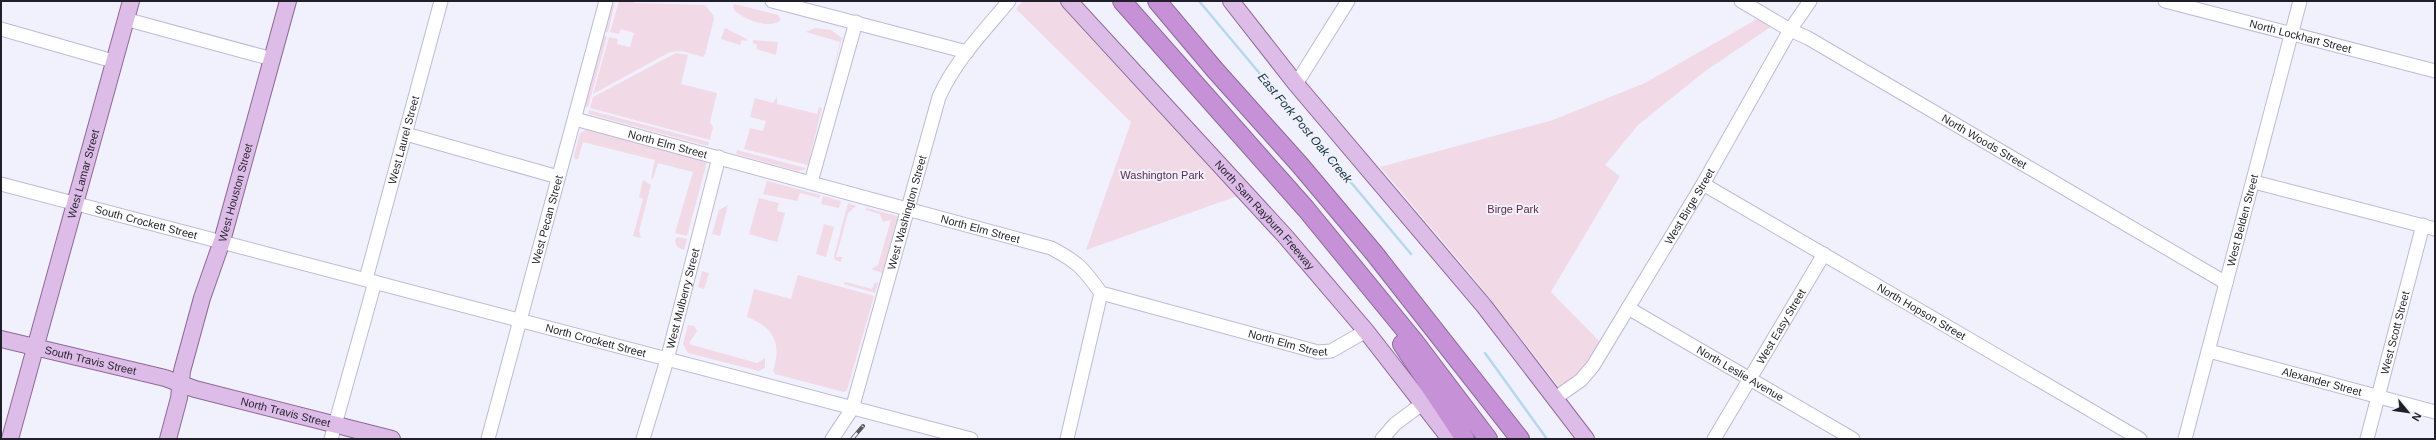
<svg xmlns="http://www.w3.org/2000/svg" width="2436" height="440" viewBox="0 0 2436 440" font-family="Helvetica,sans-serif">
<rect width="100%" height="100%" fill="#f1f0fd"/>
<path fill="#f2d9e6" d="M619,1H633L634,3L705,5L713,15L714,19L705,54L703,57L682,51L670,52L593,94L609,37L618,39L617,44L630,47L634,33L621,29L619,34L610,32Z
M1023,1H1062L1243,194L1086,250L1131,122L1016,9Z
M615,2L608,32H605L611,7Z
M735,4L778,15L781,20C769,30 743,19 734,10L733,6Z
M1759,18L1772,26L1704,72L1638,125L1605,165L1620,176L1551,292L1602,344L1581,375L1562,387H1559L1472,276L1380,167L1553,120L1645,83Z
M725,28L747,39V41L742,40L740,45L721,39Z
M815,28L831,30L842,38L827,95L840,42L806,32Z
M603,35L607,37L588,107L585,106Z
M753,40L778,42L776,55L756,49L757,45L753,43Z
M676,53L688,55L681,84L717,93L710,122L713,127L710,140L590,108L593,97Z
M777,96V104L817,114L819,107L822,108L808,165L744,149L750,128L763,131L766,121L750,117L755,98L773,103Z
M589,110L709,142L708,146L600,117L589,114Z
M587,129L707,162L687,236L675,233L693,172L658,163L653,179L651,178L655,160L583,142L578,159H575L574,156L580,133Z
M737,150L805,168L806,169L798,171L736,154Z
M643,180L651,185L639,231L641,238L633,236L643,199L639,197Z
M767,181L820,195V198L800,193L797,201L763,194Z
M823,196L841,201L839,208L821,204Z
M759,198L779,203L777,211L785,213L777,242L749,234Z
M848,203L856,206L848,213L836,257H842L841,262L835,260L834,256Z
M728,205L720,236L712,234L719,210Z
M866,208L898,216L882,273L871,269L878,265L891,220L883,222L880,214L866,210Z
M824,224L834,227L826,257L816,254Z
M677,237L687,239L684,250L677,247L675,241Z
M702,271L709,273L704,289L698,287Z
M798,275L874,296L847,390L844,392L775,374L773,371C782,344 774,327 747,317L754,289L791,299Z
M845,282L872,289L875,282L878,283L875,293L844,284Z
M688,325L694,326L697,331L689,343L692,345L757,363L765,358V368L759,371L688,353L683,344Z"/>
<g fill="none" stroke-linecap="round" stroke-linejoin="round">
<path stroke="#b3d9ef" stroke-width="2.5" d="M1199,1L1411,254
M1485,353L1547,439"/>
<g stroke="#bdbad8" stroke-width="15">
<g id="minor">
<path d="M772,1L967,52"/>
<path id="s1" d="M1741,1L1790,30L1808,38L2226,283"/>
<path id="s2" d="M2165,1L2435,71"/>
<path d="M125,19L272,59"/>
<path d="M1,29L113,61"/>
<path d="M1296,84L1348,1"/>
<path id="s3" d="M575,119L1051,248C1078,262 1083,268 1101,293L1318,352L1331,351L1366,331"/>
<path d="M406,134L558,177"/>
<path d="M811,182L856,22"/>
<path d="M2254,182L2435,229"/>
<path id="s4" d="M1,184L971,439"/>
<path id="s5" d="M1703,184L2140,439"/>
<path id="s6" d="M366,279L441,1"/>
<path id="s7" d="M1628,308L1853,439"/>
<path id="s8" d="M2209,351L2435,412"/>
<path id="s9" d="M1554,399L1581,380L1593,366L1703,184L1790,30L1810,1"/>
<path d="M331,439L375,282"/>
<path id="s10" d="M488,439L606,1"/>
<path id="s11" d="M643,439L667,360L719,157"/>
<path id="s12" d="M832,439L852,409L939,97C955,61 984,31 1009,1"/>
<path d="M1067,439L1101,293"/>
<path d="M1382,439L1395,424L1422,404"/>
<path id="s13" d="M1714,439L1824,254"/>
<path id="s14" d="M2185,439L2300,1"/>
<path id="s15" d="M2367,439L2423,225"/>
</g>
</g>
<g stroke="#8c699a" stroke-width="18">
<g id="major">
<path id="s16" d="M1069,1L1285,236L1366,331L1450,439"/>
<path d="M1231,1L1296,84L1484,306L1586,439"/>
<path id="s17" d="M1,339L165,378L195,389L392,439"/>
<path id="s18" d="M10,439L131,1"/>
<path id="s19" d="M168,439L179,398L182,371L202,298L222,241L288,1"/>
</g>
</g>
<g stroke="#8c699a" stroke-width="20">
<path id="highway" d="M1122,1L1306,209L1414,341L1488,439
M1157,1L1215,70L1300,165L1374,253L1520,439
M1402,344L1465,439"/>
</g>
<use href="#minor" stroke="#fff" stroke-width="13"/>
<use href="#major" stroke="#ddbde7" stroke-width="16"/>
<use href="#highway" stroke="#c691d7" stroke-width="18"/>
<g stroke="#565561" stroke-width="4">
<path id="rail" d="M852,439L863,426"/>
</g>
<use href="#rail" stroke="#f1f0fd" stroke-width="2.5" stroke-dasharray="8" stroke-linecap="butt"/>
</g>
<g text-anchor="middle" stroke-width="4" stroke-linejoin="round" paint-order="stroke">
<g font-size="11" fill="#201f2a" stroke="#f1f0fd">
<text dy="4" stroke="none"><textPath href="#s2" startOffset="140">North Lockhart Street</textPath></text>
<text dy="4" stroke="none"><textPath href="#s6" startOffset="144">West Laurel Street</textPath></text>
<text dy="4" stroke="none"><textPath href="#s1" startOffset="281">North Woods Street</textPath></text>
<text dy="4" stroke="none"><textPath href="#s3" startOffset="96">North Elm Street</textPath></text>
<text dy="4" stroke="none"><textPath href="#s18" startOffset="275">West Lamar Street</textPath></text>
<text dy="4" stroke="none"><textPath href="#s19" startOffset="256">West Houston Street</textPath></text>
<text dy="4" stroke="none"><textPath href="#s9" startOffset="238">West Birge Street</textPath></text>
<text dy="4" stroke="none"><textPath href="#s12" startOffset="240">West Washington Street</textPath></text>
<text dy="4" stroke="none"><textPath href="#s16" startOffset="290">North Sam Rayburn Freeway</textPath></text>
<text dy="4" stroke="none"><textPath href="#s10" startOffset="227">West Pecan Street</textPath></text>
<text dy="4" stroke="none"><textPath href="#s14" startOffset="226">West Belden Street</textPath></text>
<text dy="4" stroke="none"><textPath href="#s4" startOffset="150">South Crockett Street</textPath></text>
<text dy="4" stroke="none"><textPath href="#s3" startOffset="420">North Elm Street</textPath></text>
<text dy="4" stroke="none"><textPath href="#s11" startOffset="146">West Mulberry Street</textPath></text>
<text dy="4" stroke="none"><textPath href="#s5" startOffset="253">North Hopson Street</textPath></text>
<text dy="4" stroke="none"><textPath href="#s13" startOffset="131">West Easy Street</textPath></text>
<text dy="4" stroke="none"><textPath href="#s15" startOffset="110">West Scott Street</textPath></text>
<text dy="4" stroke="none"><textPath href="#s3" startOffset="755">North Elm Street</textPath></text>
<text dy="4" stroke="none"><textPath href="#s4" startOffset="615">North Crockett Street</textPath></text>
<text dy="4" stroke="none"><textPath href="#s17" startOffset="92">South Travis Street</textPath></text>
<text dy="4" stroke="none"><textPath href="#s7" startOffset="130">North Leslie Avenue</textPath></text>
<text dy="4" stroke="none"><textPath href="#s8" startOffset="117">Alexander Street</textPath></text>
<text dy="4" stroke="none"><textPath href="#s17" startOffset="294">North Travis Street</textPath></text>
</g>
<g font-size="11" fill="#5c2c47" stroke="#f1f0fd">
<text x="1162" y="179">Washington Park</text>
<text x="1513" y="213">Birge Park</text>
</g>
<g font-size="12" font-style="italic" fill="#0b2d3c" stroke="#f1f0fd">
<text transform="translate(1305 128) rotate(50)" y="4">East Fork Post Oak Creek</text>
</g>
</g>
<rect width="2436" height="440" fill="none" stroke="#201f2a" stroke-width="4"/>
<g transform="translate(2408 412) rotate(119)" stroke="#f1f0fd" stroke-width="3" paint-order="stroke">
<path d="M0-3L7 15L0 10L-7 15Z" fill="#201f2a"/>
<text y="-6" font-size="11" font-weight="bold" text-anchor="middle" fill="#201f2a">N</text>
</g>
</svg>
